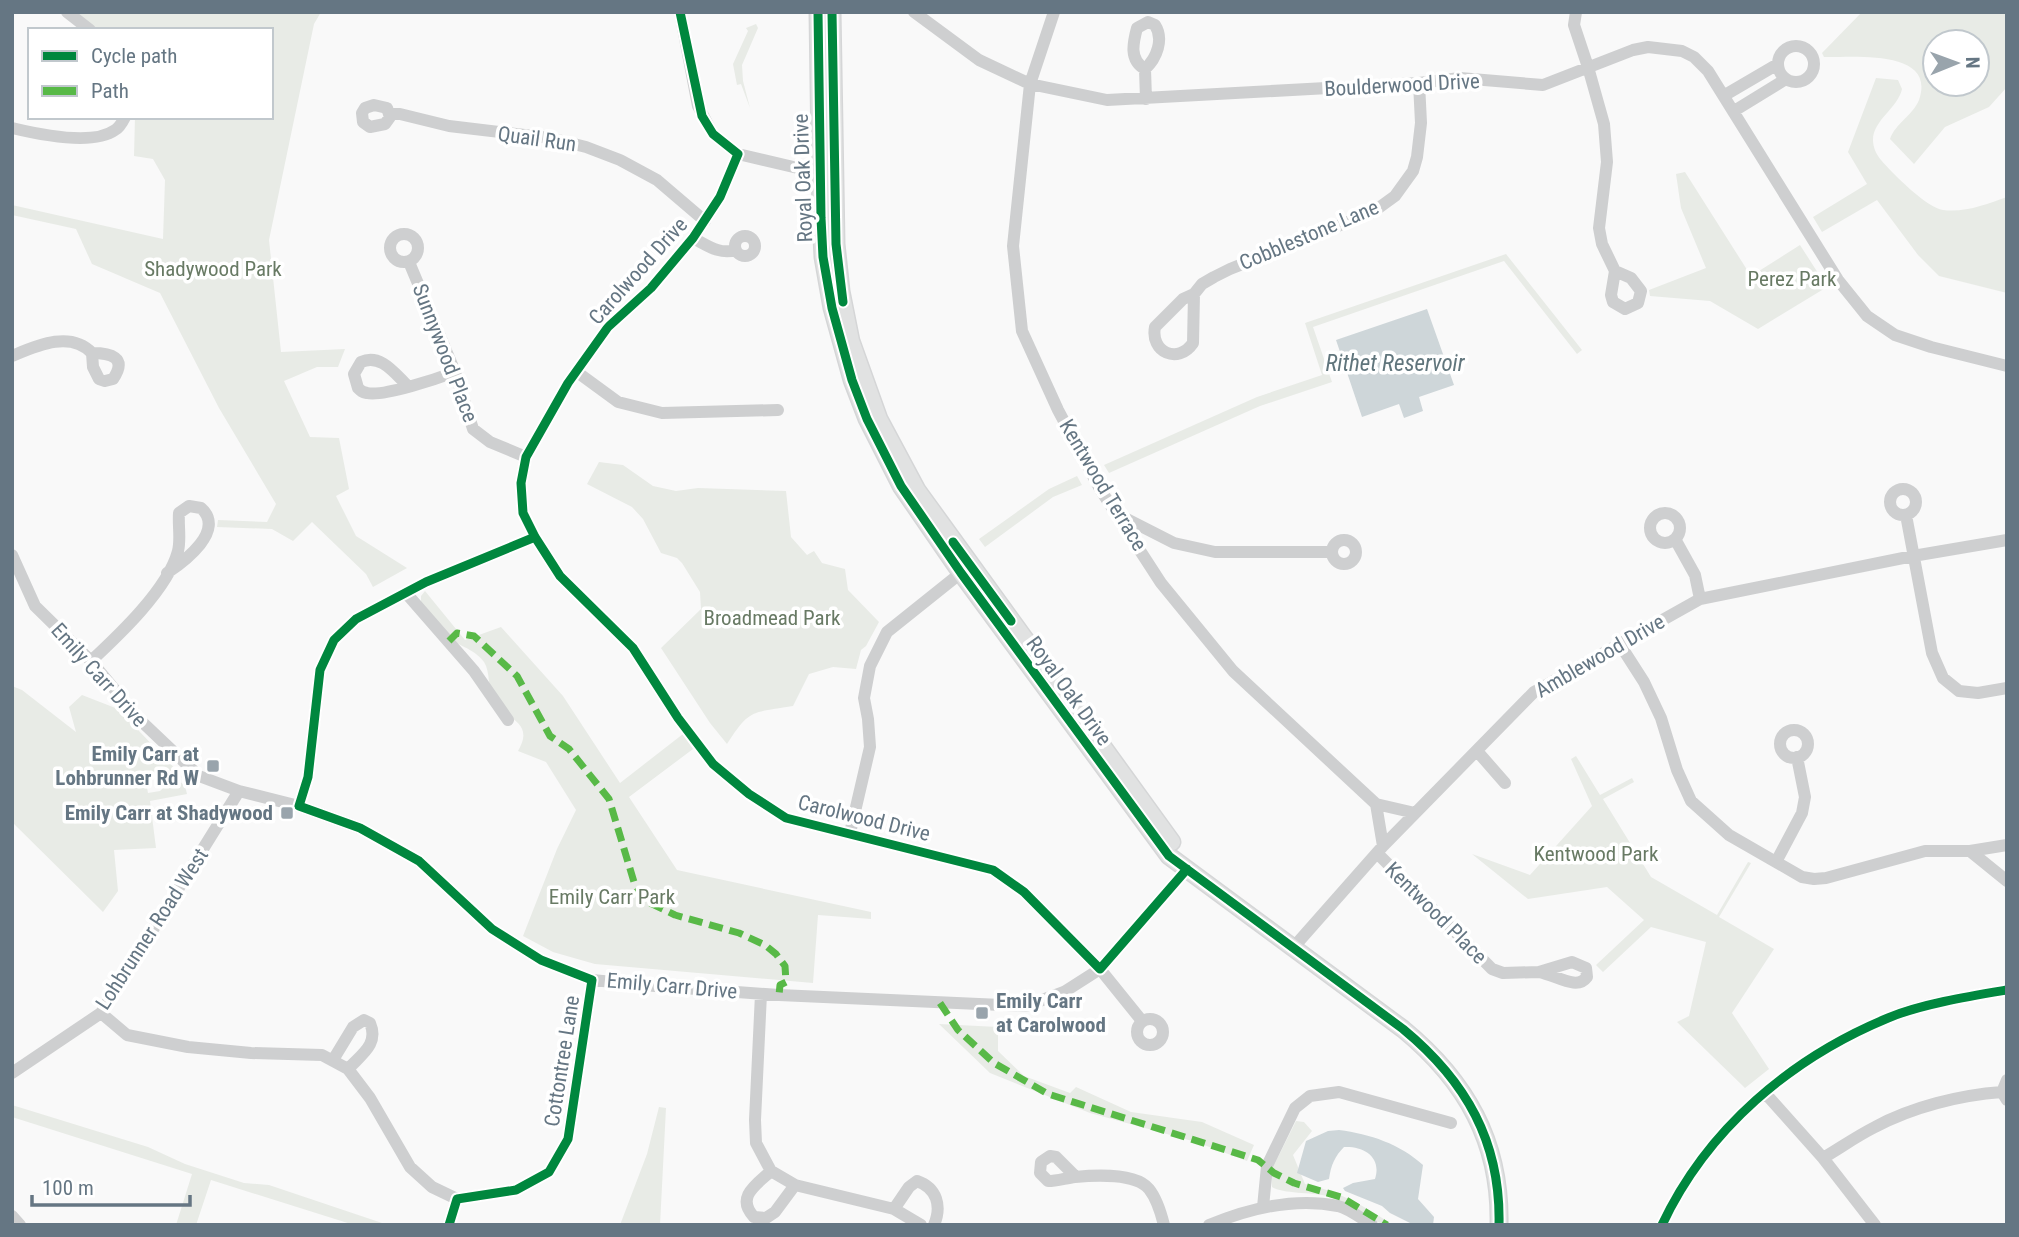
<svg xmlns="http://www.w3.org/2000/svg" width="2019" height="1237" viewBox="0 0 2019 1237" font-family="'Roboto Condensed',sans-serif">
<rect width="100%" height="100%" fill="#f9f9f9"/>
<path fill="#e8ebe6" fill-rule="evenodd" d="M72,12H321L314,24L269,240L281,352L345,349L338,367H317L284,381L310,437L339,438L349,489L336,496L356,536L407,568L373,587L366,574L312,522L293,541L272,529L217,527L218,520L267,522L276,504L219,408L160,293L92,264L76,229L12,215V205L163,239L165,180L153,159L134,156L135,117H271V30H96Z
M1862,12H2007V87L1989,107L1945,127L1914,164L1890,139C1895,124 1913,115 1919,100C1937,48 1851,58 1824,57L1822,53ZM1935,42H1977V84H1935Z
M756,24L758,28L742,65L743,81L750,108L741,84L737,85L733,64L748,31L746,28Z
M1876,78L1898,80L1902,89C1898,108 1873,120 1873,140C1873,147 1876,154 1881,160C1892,173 1927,208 1943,210C1965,213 1987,204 2007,197V293L1939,276L1918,255L1877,200L1822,232L1813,217L1867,184L1848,152Z
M1685,172L1751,276L1800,245L1827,287L1758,329L1710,301L1650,296L1649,290L1706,268L1681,208L1676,174Z
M1506,254L1582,350L1577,354L1504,261L1313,327L1332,382L1260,406L1109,473L1104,465L1257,397L1322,375L1305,323Z
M599,462L623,465L653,486L676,491L698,488L786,491L791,537L807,555L814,551L822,563L845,569L848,590L879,622L866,646L861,650L856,669L833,667L809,674L793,706C752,713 750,708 727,744L710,723L661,648L701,609L700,592L682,563L677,558L661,553L643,519L632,507L587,484Z
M1077,476L1082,485L1053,497L985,547L979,539L1049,489Z
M425,591L465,640L501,627L563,696L620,783L683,734L693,749L629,797L677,870L871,912V919L818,915L813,983L595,964L553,952L523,936L557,849L576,810L546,762L518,751C536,721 504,720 493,699C487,688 491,673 484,662C474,648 455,645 443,634C434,625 428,612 421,602V596Z
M12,686L22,690L76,732L69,707L82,695L118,709L184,778L144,771L148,793L160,791L175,777L185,786L187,794L150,801L156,848L114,850L118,891L103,912L12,822Z
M1576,756L1600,795L1632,778L1634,782L1603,799L1651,877L1717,915L1748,862L1751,863L1719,917L1774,949L1732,1013L1769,1069L1745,1088L1677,1022L1689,1016L1706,942L1651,927L1603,972L1596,965L1644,920L1607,887L1528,899L1472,854L1530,875L1592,806L1571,759Z
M939,1024L998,1027V1051L1024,1076L1070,1093L1076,1087L1131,1112L1202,1122L1254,1145L1247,1161L1196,1142L1090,1113L990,1073Z
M12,1105L148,1147L185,1164L244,1183L269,1185L388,1225H354L211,1180L196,1225H176L192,1174L12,1117Z
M659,1107L666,1108L660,1225H620L647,1154Z
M1296,1121L1304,1122L1312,1131L1293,1155L1305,1184C1339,1191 1364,1206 1393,1225C1370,1225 1350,1203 1327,1196C1311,1192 1283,1194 1272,1187L1271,1172L1274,1165Z"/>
<path fill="#ced6d9" d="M1427,309L1454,385L1419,397L1423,411L1404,418L1399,404L1362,417L1336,340Z
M1339,1130C1370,1134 1400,1144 1423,1165L1418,1199L1434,1217L1433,1225H1414L1390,1213L1382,1206L1345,1191L1343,1188L1353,1183L1375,1179C1382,1157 1364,1146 1344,1147C1335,1156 1331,1165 1329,1179L1318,1182L1297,1173L1306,1141L1328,1131Z"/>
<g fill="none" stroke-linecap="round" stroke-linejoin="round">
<g stroke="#d5d6d7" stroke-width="19">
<path id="major" d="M818,12L821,218L823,257L832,308L852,380L867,419L901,486L961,573L1169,856L1403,1029C1466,1081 1501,1142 1499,1225
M832,12L836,244L841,291L851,341L879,419L917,490L1172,842"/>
</g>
<path stroke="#cecfd0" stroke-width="12" d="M67,12L90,30
M680,12L698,106L713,134L738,154L802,169H829
M914,12L979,60L1030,84L1107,100L1419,83L1460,78L1543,85L1633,50L1648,47L1682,51L1694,57L1708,71L1838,280L1867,316L1895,335L1931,347L2007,366
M1054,12L1030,84L1013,246L1022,331L1058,410L1100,489L1161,583L1233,671L1376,804L1415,813
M1576,12L1574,25L1588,67L1604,124L1607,162L1599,228L1602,244L1615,271L1611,295L1613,302L1625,309L1638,303L1641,291L1631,278L1615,271
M1778 64a18 18 0 1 1 36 0a18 18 0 1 1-36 0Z
M1145,69C1129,60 1133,43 1137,28L1148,22L1155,25C1164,39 1157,58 1145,69L1146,99
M1725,95L1778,64
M374,105L387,108L390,117L385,124L370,127L363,122L362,113L365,108Z
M1734,111L1786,79
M390,114H400L449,126L550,138L586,147L620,160L657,180L705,221
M12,128C37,134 93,146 115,130C119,128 123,121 125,117
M738,154L720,197L693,238L651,288L608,327L568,383L526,457L521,483L523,513L535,537L560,576L633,648L678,718L713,764L749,794L786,818L993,870L1024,892L1100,969L1142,1021
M390 248a14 14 0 1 1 28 0a14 14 0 1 1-28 0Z
M735 246a10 10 0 1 1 20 0a10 10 0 1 1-20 0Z
M693,238C707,245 719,255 736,250
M409,262L455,372L473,429L490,442L526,457
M1194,294L1193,343C1178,365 1150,352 1155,327L1183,299L1194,294L1202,284L1214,277L1230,269L1373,212L1395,196L1413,171L1417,157L1421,123L1419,83
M12,356C36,346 70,330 92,353C110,353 128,357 113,379L105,381L99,379L93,367L92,353
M577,372L618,402L662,413L778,410
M408,386C395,374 381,353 361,362L354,374L358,388C361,391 362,392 367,393C383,397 439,378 455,372
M1890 502a13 13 0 1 1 26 0a13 13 0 1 1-26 0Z
M1650 528a15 15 0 1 1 30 0a15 15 0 1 1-30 0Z
M1119,515L1174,543L1215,552H1332
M1906,515L1932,653L1943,678L1959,691L1978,693L2007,688
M1675,539L1695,575L1700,599
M1332 552a12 12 0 1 1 24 0a12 12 0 1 1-24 0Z
M12,555L35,606L91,661L140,720L199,776L239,791L299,806L360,828L419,861L492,929L541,960L592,980L655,986L779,995L1026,1006L1064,992L1100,969L1187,869
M406,593L474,671L508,720
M1619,643L1644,682L1661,718L1677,770L1691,801L1729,835L1802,877L1814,879L1826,878L1925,851H1970L2007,845
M91,661C119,635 168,589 178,551C181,539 178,526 179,513L189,506L201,508C226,530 185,561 167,573
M1780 744a14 14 0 1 1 28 0a14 14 0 1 1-28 0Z
M1477,751L1505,783
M1376,804L1383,846
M299,806L308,777L320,670L334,640L356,619L426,582L535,537
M850,833L870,747L868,719L864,698L870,666L887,632L967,568
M1970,851L2007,881
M1377,853L1492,969L1503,973L1539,972
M1776,862L1802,813L1805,797L1797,757
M1292,949L1383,846L1534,692L1700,599L1913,556L2007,540
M1572,962L1586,968L1587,977C1577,991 1556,975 1539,972Z
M761,994L755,1120L756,1143L771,1171L795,1185L894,1209L921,1225
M101,1013L127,1035L188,1047L251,1053L322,1055L348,1069L370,1098L410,1167L432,1187L457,1199L516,1190L549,1172L568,1139L592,980
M1137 1032a13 13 0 1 1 26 0a13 13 0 1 1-26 0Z
M333,1060L353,1027L364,1020L370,1023C379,1044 362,1054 348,1069
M12,1073L101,1013L239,791
M2007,1080L2002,1092L2007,1100
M1765,1093L1823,1158L1875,1225
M1823,1158C1840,1148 1857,1136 1875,1127C1912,1107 1960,1095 2002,1092
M771,1171C757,1184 735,1197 754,1217L766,1218L775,1212L795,1185
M1076,1177L1056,1157L1050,1156L1041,1162L1040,1173L1048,1181C1057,1181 1066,1178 1075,1177C1095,1175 1136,1173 1149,1189C1157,1199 1161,1213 1164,1225
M1263,1207L1267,1166L1295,1108L1310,1096L1339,1092L1451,1123
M894,1209L909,1187L917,1181C937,1188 942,1206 934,1225
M12,1216L20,1225
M449,1225L457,1199
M1209,1225C1250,1208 1294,1197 1338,1206C1350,1209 1362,1219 1372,1225
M1662,1225C1707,1129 1791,1058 1888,1018C1921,1004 1971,996 2007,990"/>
<use href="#major" stroke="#e1e2e2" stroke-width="16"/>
<path stroke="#58b947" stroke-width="7" stroke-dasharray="14 7" stroke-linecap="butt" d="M449,641L457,633L474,636L517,676L550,736L569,749L609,799L634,882L644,900L675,915L739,933L765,945L776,954L785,966L786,982L780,985L779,995
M940,1003L958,1030L994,1063L1048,1094L1258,1160L1274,1173L1294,1183L1341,1197L1387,1225"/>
<g stroke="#fff" stroke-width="13">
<path id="cycleway" d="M680,12L702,116L713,134L738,154L720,197L693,238L651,288L608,327L568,383L526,457L521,483L523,513L535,537L560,576L633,648L678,718L713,764L749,794L786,818L993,870L1024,892L1100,969L1187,869
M818,12L821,218L823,257L832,308L852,380L867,419L901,486L961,573L1169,856L1403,1029C1466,1081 1501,1142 1499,1225
M832,12L836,244L843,302
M953,542L1011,621
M449,1225L457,1199L516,1190L549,1172L568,1139L592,980L541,960L492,929L419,861L360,828L299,806L308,777L320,670L334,640L356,619L426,582L535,537
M1662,1225C1707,1129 1791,1058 1888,1018C1921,1004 1971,996 2007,990"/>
</g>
<use href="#cycleway" stroke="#00873e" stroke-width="9"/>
</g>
<g fill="#99a4ac" stroke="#fff" stroke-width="2.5">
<rect x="206" y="759" width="14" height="14" rx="3.5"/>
<rect x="280" y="806" width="14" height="14" rx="3.5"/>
<rect x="975" y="1006" width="14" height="14" rx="3.5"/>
</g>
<g text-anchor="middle" stroke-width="7" stroke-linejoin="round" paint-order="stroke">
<g font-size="21" fill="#657683" stroke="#fff">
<text transform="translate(1402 85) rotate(-3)" y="7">Boulderwood Drive</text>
<text transform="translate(537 139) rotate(8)" y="7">Quail Run</text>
<text transform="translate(803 178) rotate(-92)" y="7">Royal Oak Drive</text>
<text transform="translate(1309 235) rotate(-23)" y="7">Cobblestone Lane</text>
<text transform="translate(638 271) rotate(-48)" y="7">Carolwood Drive</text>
<text transform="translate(445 353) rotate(69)" y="7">Sunnywood Place</text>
<text transform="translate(1103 485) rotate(59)" y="7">Kentwood Terrace</text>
<text transform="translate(1600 656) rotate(-30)" y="7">Amblewood Drive</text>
<text transform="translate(99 675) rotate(48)" y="7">Emily Carr Drive</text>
<text transform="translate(1069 691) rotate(54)" y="7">Royal Oak Drive</text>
<text transform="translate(864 818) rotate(14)" y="7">Carolwood Drive</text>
<text transform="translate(1436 913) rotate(45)" y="7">Kentwood Place</text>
<text transform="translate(152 929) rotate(-57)" y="7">Lohbrunner Road West</text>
<text transform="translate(672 986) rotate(5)" y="7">Emily Carr Drive</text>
<text transform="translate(562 1061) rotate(-81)" y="7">Cottontree Lane</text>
</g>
<g font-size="21" fill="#687a64" stroke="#fff">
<text x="213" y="276">Shadywood Park</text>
<text x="1792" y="286">Perez Park</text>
<text x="772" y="625">Broadmead Park</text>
<text x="1596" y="861">Kentwood Park</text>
<text x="612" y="904">Emily Carr Park</text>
</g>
<g font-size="21" font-weight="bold" fill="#657683" stroke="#fff" text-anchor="end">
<text x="199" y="761">Emily Carr at<tspan x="199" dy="24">Lohbrunner Rd W</tspan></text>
<text x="273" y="820">Emily Carr at Shadywood</text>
<text x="996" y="1008" text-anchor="start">Emily Carr<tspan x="996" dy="24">at Carolwood</tspan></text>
</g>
<g font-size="23" font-style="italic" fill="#60757c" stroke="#fff">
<text x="1395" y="371">Rithet Reservoir</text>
</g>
</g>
<rect width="2019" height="1237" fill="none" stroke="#657683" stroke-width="28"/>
<rect x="28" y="28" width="245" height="91" fill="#ffffff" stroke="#c1c8cd" stroke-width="2"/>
<rect x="42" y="51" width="35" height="10" fill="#00873e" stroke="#c1c8cd" stroke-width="2"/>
<text x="91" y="63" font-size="21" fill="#657683">Cycle path</text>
<rect x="42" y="86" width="35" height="10" fill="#58b947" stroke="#c1c8cd" stroke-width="2"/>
<text x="91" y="98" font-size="21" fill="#657683">Path</text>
<g transform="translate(1956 63) rotate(89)"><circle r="33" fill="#ffffff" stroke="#c1c8cd" stroke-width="2"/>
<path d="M0-5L12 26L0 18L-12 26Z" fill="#99a4ac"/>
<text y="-10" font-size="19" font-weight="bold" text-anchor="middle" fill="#657683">N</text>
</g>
<path d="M32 1195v10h158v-10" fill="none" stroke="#657683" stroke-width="3.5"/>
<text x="42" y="1195" font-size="21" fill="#657683" stroke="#ffffff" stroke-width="5" paint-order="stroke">100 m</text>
</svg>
